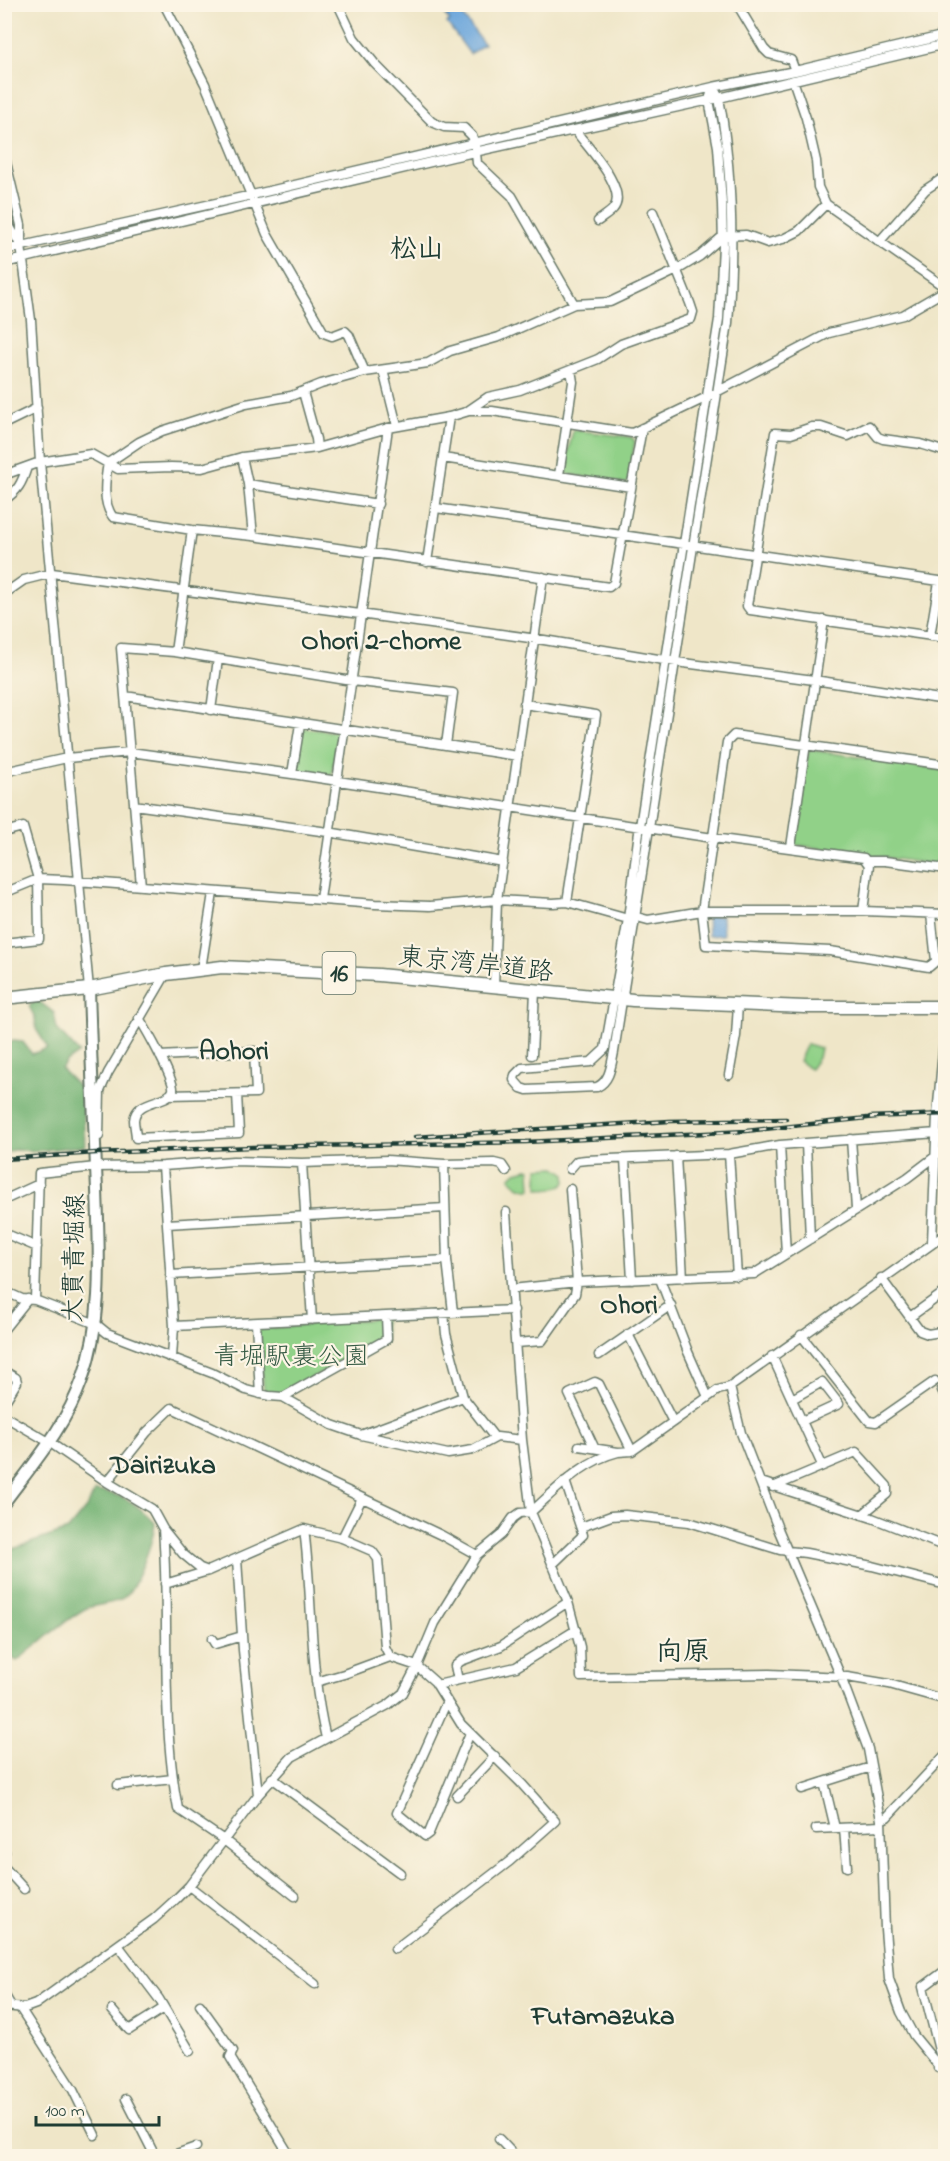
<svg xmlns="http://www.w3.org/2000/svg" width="950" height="2161" viewBox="0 0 950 2161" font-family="'Indie Flower','Klee One',sans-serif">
<rect width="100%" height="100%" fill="#fcf5e5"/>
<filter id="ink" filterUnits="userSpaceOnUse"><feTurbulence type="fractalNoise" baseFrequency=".0167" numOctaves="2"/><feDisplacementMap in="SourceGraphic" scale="12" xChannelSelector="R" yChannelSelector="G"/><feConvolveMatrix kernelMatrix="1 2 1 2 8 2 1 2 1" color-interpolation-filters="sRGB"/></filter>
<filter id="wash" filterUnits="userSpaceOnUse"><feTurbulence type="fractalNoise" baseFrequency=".008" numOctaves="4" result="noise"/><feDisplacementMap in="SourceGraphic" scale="24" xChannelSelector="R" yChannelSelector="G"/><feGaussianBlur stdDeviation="1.35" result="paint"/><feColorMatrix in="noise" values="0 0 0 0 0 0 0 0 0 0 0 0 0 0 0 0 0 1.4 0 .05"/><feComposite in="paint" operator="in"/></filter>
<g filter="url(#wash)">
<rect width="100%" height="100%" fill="#efe6c8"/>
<path fill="#91d188" stroke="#58875e" stroke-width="1.5" d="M573,430L631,437L635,441L629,481L625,484L567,474L564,471Z
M305,728L336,732L338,735L332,773L329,776L299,771L297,767L302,730Z
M811,750L945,770V866L796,845L794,843L808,752Z
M807,1044L820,1048L818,1058L810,1069L799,1061Z
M556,1167L566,1174C569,1191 551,1188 538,1189V1168Z
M527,1169H530L531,1189C524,1190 514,1185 510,1178L516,1172Z
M384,1318L385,1338L282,1394L264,1391L258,1329Z"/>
<path fill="#74b374" stroke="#4a7854" stroke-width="1.5" d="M36,999L54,1013L57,1029L79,1053L66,1062L61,1069L82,1090L85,1146L32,1151L16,1149L5,1153L4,1046L13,1041L23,1042L32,1054L48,1048L36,1029L35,1018L29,1006Z
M95,1491C124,1494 136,1503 155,1523C154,1539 136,1589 123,1598C112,1606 94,1603 83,1610C61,1623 37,1645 17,1661L5,1653L4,1552L68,1530L87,1507Z"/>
<path fill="#6ba5db" stroke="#457188" stroke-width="1.5" d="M456,7L484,44L470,54L447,23L450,21L445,15Z
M707,916H722L723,935L708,936Z"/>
</g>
<g filter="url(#ink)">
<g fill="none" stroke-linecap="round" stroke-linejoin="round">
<g stroke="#687868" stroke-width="11">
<path id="minor" d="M164,4L205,84L267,234L324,333L332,336L345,331L349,335L365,372
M338,4L354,38L375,64L432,122L444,127L464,128L472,136L475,143L477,163L512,196L574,304
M737,4L764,49L769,54L791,60L795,71
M945,4L946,5
M793,80L806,118L816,161L818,187L826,204L946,288
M713,87L719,98C733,173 734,247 728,323L614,1052C611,1066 610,1081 597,1087L527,1090L521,1088L514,1080L515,1075L522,1068L591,1062L605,1049L628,919L638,839L719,319L723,246L722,204L718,147L709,100Z
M575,130C586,146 630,190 613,209C610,213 603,217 598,221
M4,154L21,225V246L31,320L40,462L89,989
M4,204L10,227L21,246
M879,242L925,190L946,176
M4,250L252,195L713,87L795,71L946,35
M4,263L452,157L719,98L946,44
M383,370L397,426
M303,392L316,439L317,448
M469,410L488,397L520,390L598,359L621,344L691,319L693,312L690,303L653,212
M4,424L37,408
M642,428L614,583L609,587L253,536L192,530L113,517C102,503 105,480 108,463L139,442L162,431L246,404L291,396L321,384L365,372L428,363L450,351L499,337L574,304L610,302L677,270L700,256L723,236L746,235L768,243L783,239L799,231L826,204
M946,452L920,444L883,439L878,437L869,426L848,436L821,427H812L791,434L775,433L747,606L750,610L946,638
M242,457L248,484L253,536
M443,458L631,487
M4,475L40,462L91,454L118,469L171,467L202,468L242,457L317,448L388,428L449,417L469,411H492L632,433L707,397L829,333L903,315L946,290
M559,475L573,382L571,370
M248,484L378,504
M4,500C18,491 22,483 27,467
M436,508L946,582
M427,562L449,417
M4,594L24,580L52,573L360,614L544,640L676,662L814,680L946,700
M930,636L939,582
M175,652L192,530
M125,696L518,756
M524,704L596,715L567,902
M211,710L218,659
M4,772L67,758L130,752L292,774L713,838L864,858L869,865L863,911
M292,774L300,724
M134,805L328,832L503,862
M4,832L23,827L38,879L39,933V939L4,943
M791,847L824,620
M867,861H885L946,869
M141,886L121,648L175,652L352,681L453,693L446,745
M4,893L38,879L64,880L375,904L430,906L497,900L553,903L567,902L628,919
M320,899L388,428
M931,914L936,961L929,967L830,951L706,945L702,911L727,742L734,735L946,765
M637,917L648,920L702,911H863L946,914
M201,969L213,893
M494,987L497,900L543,577
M139,1018C146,1029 175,1080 173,1090C169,1104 136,1098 134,1120C134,1126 136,1132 136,1138L239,1133L237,1094
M532,1055L535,991
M160,1056L254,1051L256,1093L169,1095
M729,1075L736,1036L738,1005
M99,1136L100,1091L108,1073L166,974
M851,1139L856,1209
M806,1143L810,1239
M780,1145L786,1254
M729,1154L737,1276
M676,1156L683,1278
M625,1159L632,1280
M302,1163L312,1320
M444,1164L447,1260L453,1312
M163,1166L174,1326L172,1358
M570,1169L577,1161L586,1160L729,1154L780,1145L937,1133
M4,1200L39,1184
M506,1212L522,1440L531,1512L568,1602L580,1647L581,1677L769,1674L847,1677L889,1684L946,1700
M167,1224L445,1208
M4,1233L37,1247
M932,1242L937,1115L946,1018
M170,1275L447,1260
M881,1278L920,1331L928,1334L946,1331
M660,1279L688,1352L708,1397
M512,1289L577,1282L754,1274L907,1178L936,1156
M4,1291L22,1299L35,1300L96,1324L107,1333L212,1373L246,1390L269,1396L283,1397L332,1425L361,1435L448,1454L473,1450L497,1437L522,1440
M35,1300L39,1173L96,1167L163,1166L233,1161L302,1163L387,1160L444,1164L494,1163L502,1165L506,1171
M444,1313L446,1334L463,1397L495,1438
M910,1317L946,1291
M256,1323L260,1394
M174,1326L514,1310
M4,1329L28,1299
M628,1334L673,1422
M801,1335L869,1421L876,1422L935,1381
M516,1343L542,1341L575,1294L577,1282L570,1189
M599,1355L671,1305
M772,1356L822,1465
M4,1371L16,1378L17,1382L4,1403
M946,1384L942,1390L946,1398
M730,1387L741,1433L779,1531L841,1677L868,1749L881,1820L885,1929L889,1979L901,2012L914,2036L946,2075
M283,1397L387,1339L386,1316
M792,1399L822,1382L839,1404L802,1421
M4,1416L49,1442L107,1482L152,1509L163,1529L183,1554L200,1568L208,1571
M361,1435L463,1397
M579,1446L618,1452L632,1451L718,1390L730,1387L946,1234
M594,1447L569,1394L595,1382L599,1384L632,1451
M107,1482L147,1432L172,1408L441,1535L477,1555
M761,1482L872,1518L946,1547
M773,1487L856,1452L887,1486V1494L862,1515
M581,1527L611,1516L625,1515L689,1522L780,1550L806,1553L872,1566L946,1585
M163,1529C170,1621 160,1717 178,1809L224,1840L295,1896
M304,1529C313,1598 309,1669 326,1738
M342,1538L362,1498
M237,1559L243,1650L258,1795
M552,1565L583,1535L565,1481
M165,1584L208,1571L304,1529L342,1538L372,1551L378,1559L385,1647L390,1657L417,1666L435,1682L461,1724L521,1783L555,1821L510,1861L395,1949
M212,1639L215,1644L242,1636
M458,1680L455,1666L461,1661L501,1646L568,1602
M316,1682L344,1674L390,1657
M437,1685L516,1667L576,1630
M447,1701L397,1813L425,1836L429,1833L470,1733
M272,1778L400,1873
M824,1782L835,1828
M118,1785L173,1779
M802,1789L871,1767
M457,1796L495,1756
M881,1820L887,1817L946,1754
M844,1828L847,1867
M816,1829L881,1826
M4,1853L5,1852
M4,1867L24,1889
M189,1886L315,1984
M118,1945L159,1999L190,2051
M4,1994L11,2006
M200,2005L233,2051L230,2057L290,2156
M4,2006L25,2008L36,2004L154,1919L176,1899L189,1886L258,1795L292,1757L388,1705L403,1693L417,1666L435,1623L477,1555L501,1535L513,1518L520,1513L531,1512C558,1488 582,1461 618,1452
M20,2008L73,2090L95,2135
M112,2010L129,2030L164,2008
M938,2068L941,2058L923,1987L946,1970
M126,2099L155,2156
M499,2139L515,2156
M171,2156L196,2147"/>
</g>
<g stroke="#687868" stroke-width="14">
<path id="major" d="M4,1503C33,1464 66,1426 82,1380C104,1318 99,1254 97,1190C94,1123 91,1056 89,989"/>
</g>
<g stroke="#687868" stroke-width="15">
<path id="highway" d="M4,998L89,989L166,974L222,967L379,975L633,1000L805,1007H946"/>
</g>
<use href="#minor" stroke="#fff" stroke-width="8"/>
<use href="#major" stroke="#fff" stroke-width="10"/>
<use href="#highway" stroke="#fff" stroke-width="12"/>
<g stroke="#1f3d34" stroke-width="4.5">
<path id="rail" d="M870,1117L946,1114
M415,1137L670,1121L786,1119
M4,1159L96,1153L253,1147L526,1142L746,1131L877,1117"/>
</g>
<use href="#rail" stroke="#fcf5e5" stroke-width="2" stroke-dasharray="7" stroke-linecap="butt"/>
</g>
</g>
<g text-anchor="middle" stroke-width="4.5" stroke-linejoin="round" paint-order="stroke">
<rect fill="#fcf5e5" stroke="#617469" stroke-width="1.5" x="322.5" y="952" width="33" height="42" rx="4.5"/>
<g font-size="24" font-weight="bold" fill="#1f3d34">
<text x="339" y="981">16</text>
</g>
<g font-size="26" fill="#1f3d34" stroke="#fcf5e5">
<text transform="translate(476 963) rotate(6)" y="9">東京湾岸道路</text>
<text transform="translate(73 1258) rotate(-89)" y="9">大貫青堀線</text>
</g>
<g font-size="26" fill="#365b45" stroke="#fcf5e5">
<text x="291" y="1364">青堀駅裏公園</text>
</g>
<g font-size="27" font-weight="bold" fill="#1f3d34" stroke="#fcf5e5">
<text x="417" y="257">松山</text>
<text x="381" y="649">Ohori 2-chome</text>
<text x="234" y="1059">Aohori</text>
<text x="629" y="1313">Ohori</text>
<text x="163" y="1473">Dairizuka</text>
<text x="683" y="1660">向原</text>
<text x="603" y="2024">Futamazuka</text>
</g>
</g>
<rect width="950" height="2161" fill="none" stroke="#fcf5e5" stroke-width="24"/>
<path d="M36 2116v9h123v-9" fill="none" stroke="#1f3d34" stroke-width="3"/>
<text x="45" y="2116" font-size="18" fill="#1f3d34" stroke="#fcf5e5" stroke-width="4.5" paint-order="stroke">100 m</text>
</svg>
